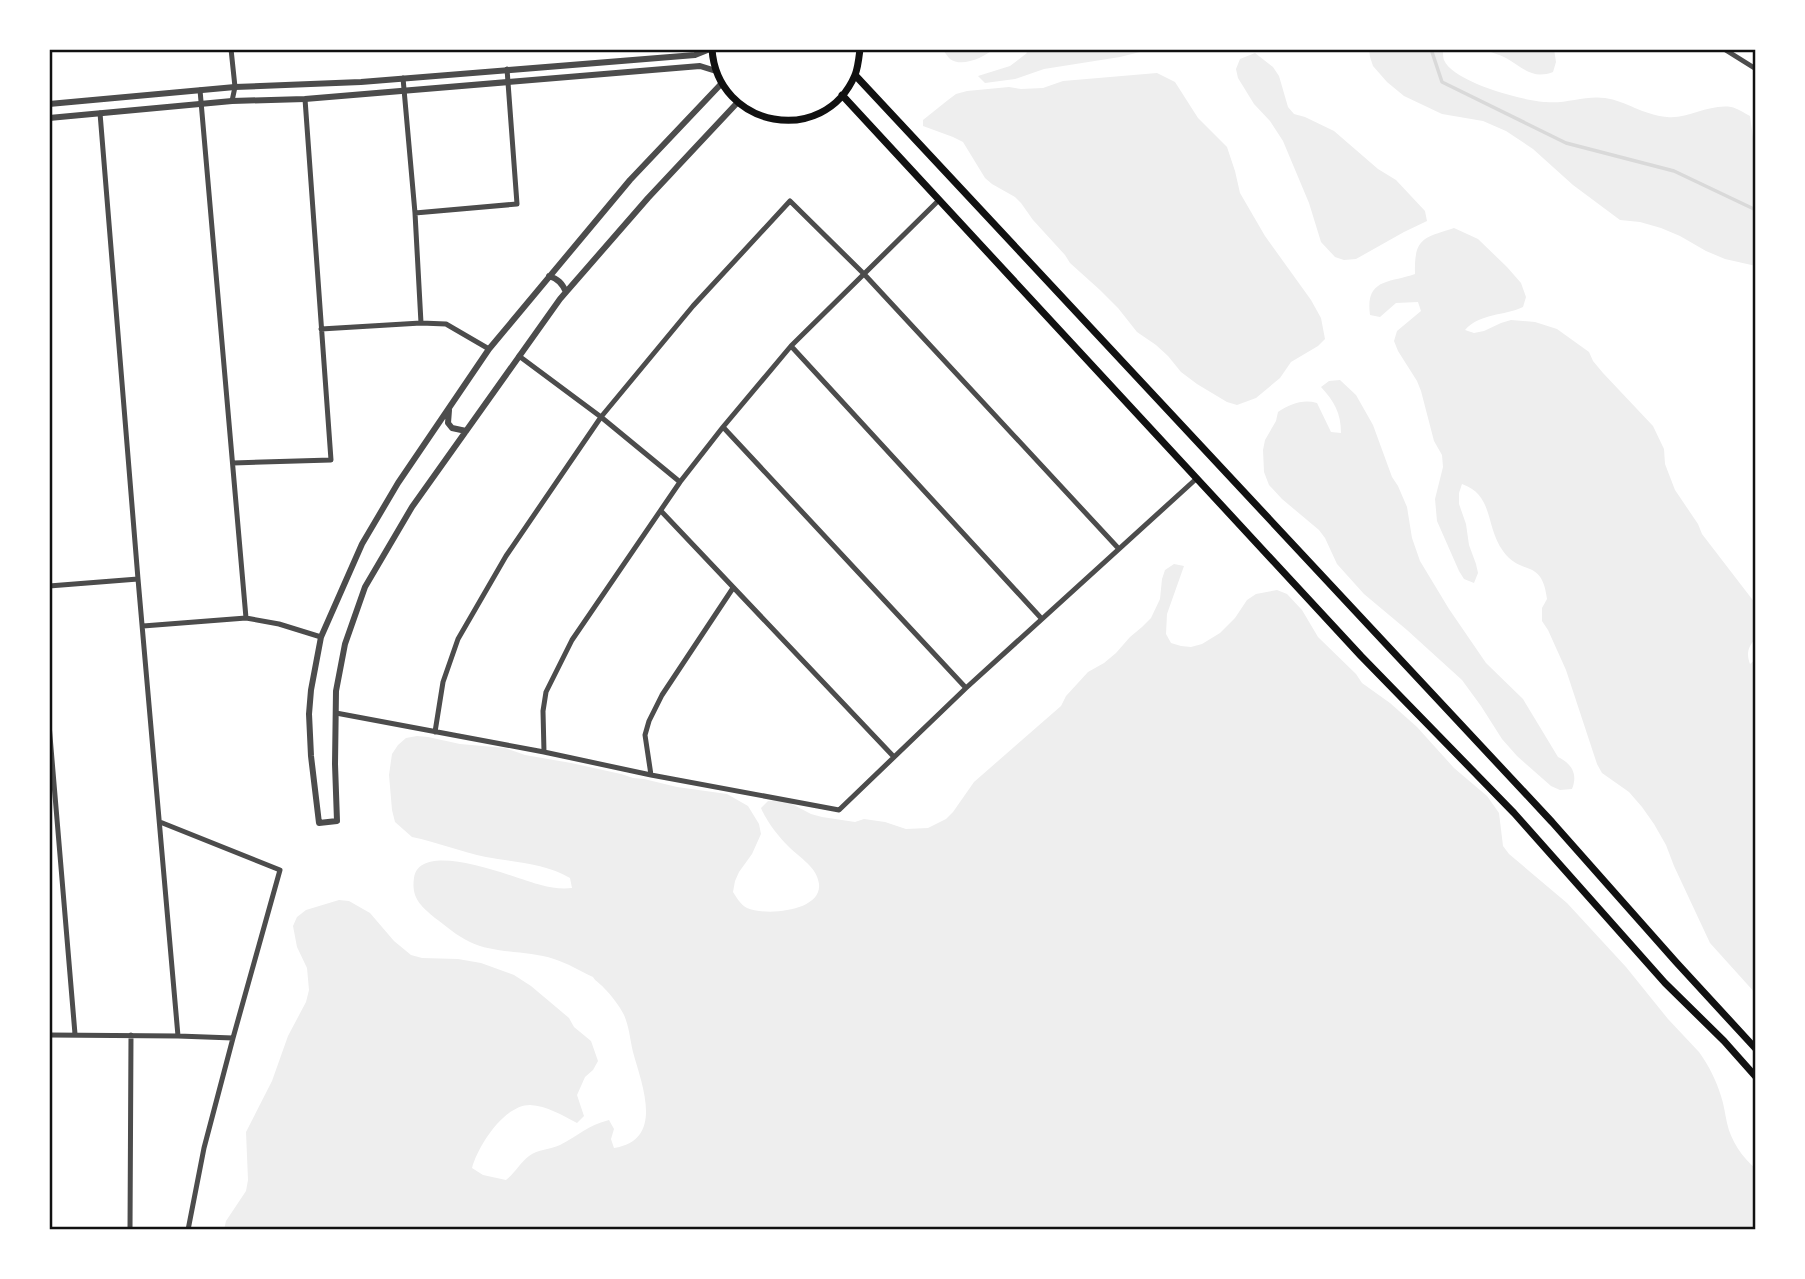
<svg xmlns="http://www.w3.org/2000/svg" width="1805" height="1279" viewBox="0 0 1805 1279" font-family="'Open Sans',sans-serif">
<rect width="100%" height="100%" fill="#fff"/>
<path fill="#eee" d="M942,49H994C984,57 962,68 950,59C949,58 943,50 942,49Z
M1024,49H1152L1120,57L1044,69L1015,79L985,83L978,76L1010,66L1027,53Z
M1369,49H1443C1443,51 1443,58 1444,60C1453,82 1523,101 1546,102C1566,104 1586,95 1605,98C1626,101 1643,115 1667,117C1689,119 1708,104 1731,107C1737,108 1744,113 1750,116L1753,138L1756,140V266L1725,259L1706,251L1680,236L1661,228L1640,222L1620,220L1573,185L1533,149L1506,131L1483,121L1442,114L1404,96L1387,82L1373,66L1370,57Z
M1484,49H1554L1556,62L1553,72C1532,80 1522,67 1506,58C1499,54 1491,53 1484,49Z
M1255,53L1273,67L1279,76L1288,107L1294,114L1305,117L1334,131L1378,169L1396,180L1425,211L1427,221L1404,232L1356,259L1344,260L1335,257L1321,242L1309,203L1283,141L1270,121L1254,104L1238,78L1236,69L1240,59Z
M1157,73L1175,82L1198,118L1227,147L1235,171L1240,193L1265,236L1311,300L1321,318L1325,339L1318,346L1291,362L1280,378L1256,398L1237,405L1227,402L1197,384L1181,372L1168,356L1156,345L1137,332L1118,308L1100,290L1070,263L1065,255L1033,220L1021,203L1015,197L992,184L985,178L963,142L953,137L923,126V120L948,100L956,94L967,91L1009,87L1021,89L1043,88L1063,81Z
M1454,228L1478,239L1507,267L1521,283L1526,297L1523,307C1504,316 1480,313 1465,330L1474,333L1484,331L1501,323L1511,320L1535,322L1557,329L1589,352L1593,361L1603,373L1653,426L1664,449L1665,464L1675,490L1698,524L1702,534L1755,603L1756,638C1748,647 1746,653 1750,664L1756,659V994L1710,943L1674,866L1666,845L1654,824L1642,807L1629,792L1602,773L1597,764L1566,670L1548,630L1542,621V608L1547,599C1542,557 1521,577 1503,551C1485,526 1494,495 1462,484L1459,493V504L1466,524L1469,545L1476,564L1478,573L1474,583L1464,579L1459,571L1437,521L1435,499L1443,467L1442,455L1434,441L1421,391L1417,381L1398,351L1394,341L1397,331L1421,311L1418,302L1396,303L1380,317L1370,315C1365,278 1390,283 1415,274C1414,238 1423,238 1454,228Z
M1340,380L1356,395L1373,425L1392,477L1398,486L1407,507L1412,538L1420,561L1449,609L1486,663L1523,699L1558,757C1572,764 1578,774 1572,789L1560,790L1551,786L1517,756L1502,739L1481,706L1462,680L1407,630L1364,594L1337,564L1325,538L1319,530L1282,499L1269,485L1264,472L1263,450L1265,440L1276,421L1278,412C1290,404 1303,399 1317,403L1331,432L1341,433C1341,413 1334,401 1321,387L1329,381Z
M1174,564L1184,566L1167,614L1166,634L1171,643L1181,646L1191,647L1202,644L1220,633L1235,618L1247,600L1256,594L1277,590L1287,594L1302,610L1318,637L1356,674L1362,683L1390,703L1417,727L1454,768L1487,796L1499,813L1503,846L1509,854L1567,903L1626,967L1668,1019L1699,1052C1709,1066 1716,1080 1721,1096C1724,1105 1725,1114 1727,1123C1731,1141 1742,1157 1756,1169V1230H224L226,1221L246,1191L248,1180L246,1132L272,1081L288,1036L306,1002L309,990L307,968L297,947L293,926L297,917L306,910L339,900L349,901L370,913L394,941L411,955L422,958L458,959L481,963L514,975L531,986L556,1007L569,1018L574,1027L591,1041L598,1061L593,1070L585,1077L577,1095L584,1116L577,1123C562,1115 547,1106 530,1105C504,1105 478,1146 472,1168L483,1175L506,1180C515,1173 520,1163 529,1156C538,1149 550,1150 560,1145C578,1136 588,1125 609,1120L614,1129L611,1139L614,1148C665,1140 642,1085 633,1052C630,1039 629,1026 624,1015C619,1005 611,995 604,988C600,983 596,982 593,977C580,971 567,963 554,959C527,950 494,954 470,942C457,936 446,926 435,918C421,906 411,898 414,878C420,837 519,880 541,885C551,888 562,889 572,888L570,878C545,863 513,862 486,857C462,852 436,842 412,837L395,822L392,810L389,775L392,754L398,745L406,738L417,736L428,737L460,744L505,748L525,755L571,763L621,774L633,778L644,779L677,787L727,794L748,806L759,824L761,834L752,854L739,872L735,881L733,892C737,898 740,904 747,908C765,916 822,912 819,884C817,867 800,858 789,847C778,836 767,822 761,808L768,801L780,800L790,803L811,814L822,817L855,822L864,819L885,822L906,829L928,828L946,819L953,812L974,782L1061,706L1066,696L1088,672L1104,663L1116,653L1130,637L1142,627L1151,618L1160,599L1162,579L1165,570Z"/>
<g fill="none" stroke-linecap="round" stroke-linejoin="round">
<path stroke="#d9d9d9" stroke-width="3.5" d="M1431,49L1442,82L1566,143L1674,171L1756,210"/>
<path stroke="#4c4c4c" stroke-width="5" d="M231,49L235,87L232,101
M1724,49L1756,69
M403,78L415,213L421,323
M200,90L246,618
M100,113L138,579L178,1036
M415,213L517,204L507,69
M321,329L421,323L446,324L489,349
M791,346L1041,618
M519,356L601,417L680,482
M723,427L966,688
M233,463L331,460L305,99
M661,511L894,757
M49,586L138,579
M143,626L246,618L279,624L321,637
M336,713L544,752L651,775L839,810L966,688L1196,479
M49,724L75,1034
M435,732L443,682L458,639L506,556L601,417L693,306L790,201L864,274L1119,549
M544,752L543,711L546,692L572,640L680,482L723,427L791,346L939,200
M651,775L645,735L649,721L662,695L733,588
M160,822L280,870L233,1038L204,1148L188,1230
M49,1035L178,1036L233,1038
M130,1230L131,1035"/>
<path stroke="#4c4c4c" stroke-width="6" d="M722,83L630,180L489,349L398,483L362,544L321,637L311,690L309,714L311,756L319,823L337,821L335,764L336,691L345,644L365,587L412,507L560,299L648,198L737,103
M49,104L235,87L361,82L695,55L710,49
M49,118L232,101L305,99L700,66L716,71
M549,276C558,279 562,283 566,292
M449,410L448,423L452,428L466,431"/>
<path stroke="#111" stroke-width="7" d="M712,49C717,128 824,148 855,75C858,68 859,57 860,49
M855,75L1552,822L1676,962L1756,1049
M842,95L1361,656L1514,813L1665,983L1724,1041L1756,1077"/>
</g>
<rect width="1805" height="1279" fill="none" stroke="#ffffff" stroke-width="102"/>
<rect x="51" y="51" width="1703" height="1177" fill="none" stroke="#111" stroke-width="2.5"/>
</svg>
